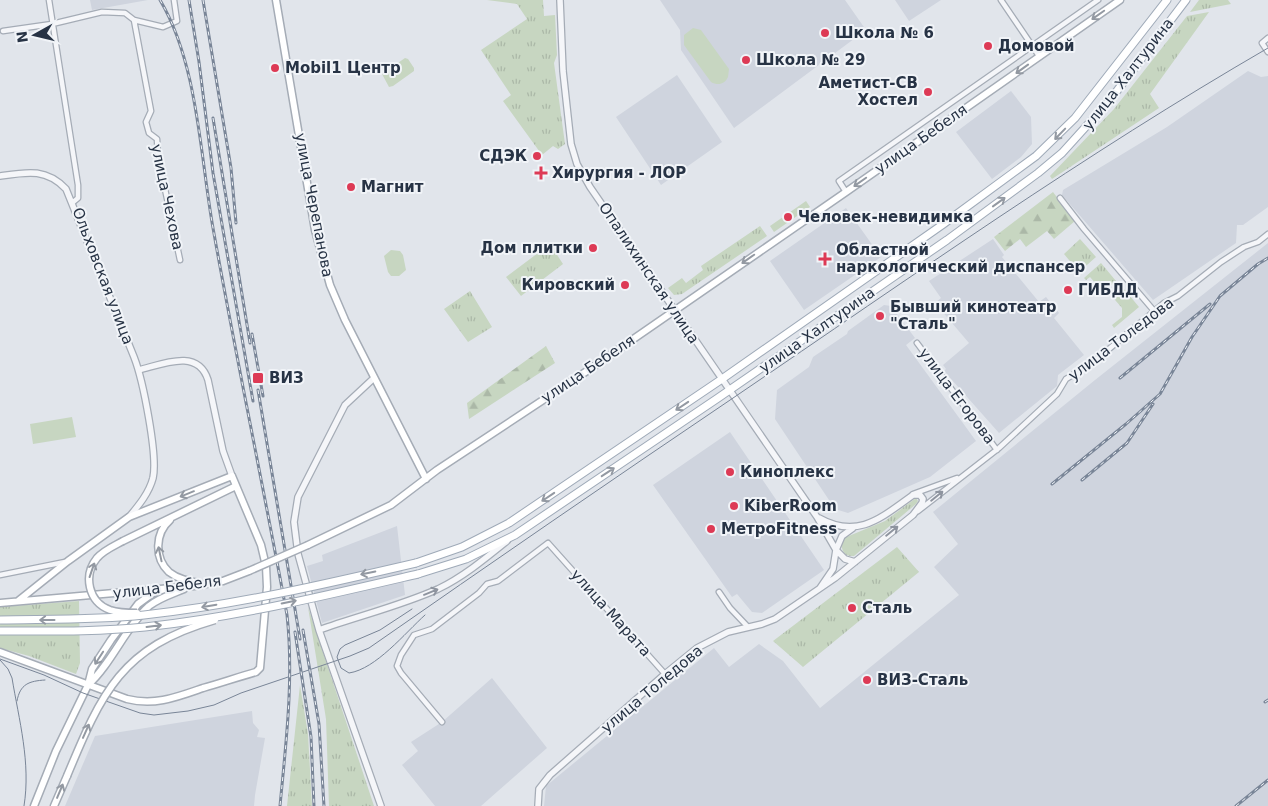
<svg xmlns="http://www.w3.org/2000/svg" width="1268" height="806" viewBox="0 0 1268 806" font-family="'DejaVu Sans',sans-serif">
<defs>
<pattern id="grass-tufts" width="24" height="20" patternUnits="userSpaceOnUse" patternTransform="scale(1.25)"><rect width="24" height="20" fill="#c7d6c1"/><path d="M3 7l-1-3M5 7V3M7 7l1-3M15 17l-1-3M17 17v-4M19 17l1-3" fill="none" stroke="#abb8a7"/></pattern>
<pattern id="forest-firs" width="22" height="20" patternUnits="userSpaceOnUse" patternTransform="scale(1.25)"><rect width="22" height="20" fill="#c7d6c1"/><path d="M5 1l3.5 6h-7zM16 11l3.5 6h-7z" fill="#abb8a7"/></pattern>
</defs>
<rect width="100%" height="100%" fill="#e1e5eb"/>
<path fill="#cfd4de" d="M90,0H148L92,10Z
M660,0H845L866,30L734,128L681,50L680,30Z
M895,0H941L909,21Z
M1248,71L1261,77L1268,76V207L1243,225H1237L1236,243L1153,300L1062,195L1063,190L1167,127Z
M677,75L722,142L661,185L616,117Z
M1011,91L1031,117L1032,144L1021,157L992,179L956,132Z
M846,208L881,257L804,310L770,261Z
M993,239L1004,255L1002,257L1039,302L1046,297L1059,313L1054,318L1084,355L1058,375L1057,386L999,433L944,371L946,369L943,365L969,343L935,303L941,298L929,281Z
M1268,243V806H544L546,786L714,648L729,667L759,644L783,661L820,708L959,595L934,567L958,544L933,512L1095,380Z
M884,305L891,306L915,338L906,345L976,441L930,477L848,513L835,509L775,419L777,390L809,367L813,357L847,334L848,331Z
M730,432L824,570L762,613L752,612L737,594L732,597L653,485Z
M397,526L405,595L322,623L307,566L323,561L322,555Z
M492,678L547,748L481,806H435L402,765L418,751L411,742L442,722Z
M252,711L253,723L259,730L257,737L265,738L255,795L254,806H65L95,736Z"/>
<path fill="url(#grass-tufts)" d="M487,0H543L544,16L555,15L557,55L554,63L565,144L558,149L553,146L542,155L503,101L511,95L481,50L527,19L517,4Z
M1199,0H1228L1231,4L1190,12Z
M1209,12L1150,94L1159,108L1052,179L1050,176L1114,109L1187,16Z
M806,201L810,207L774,232L770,226Z
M760,226L767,236L682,294L674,295L668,288L682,278L686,283L703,270L701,266Z
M1080,239L1096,257L1079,272L1064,254Z
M550,244L563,264L521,296L506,277Z
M1101,263L1116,281L1103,292L1090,277L1086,280L1084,278Z
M1120,284L1139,307L1114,328L1112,325L1122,317V308L1109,293Z
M470,291L492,327L468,342L444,309Z
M916,498L918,501L916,504L854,556C844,557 842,551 841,542L844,538L885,521Z
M897,547L919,572L803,667L773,641Z
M79,601L80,663L76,674L29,656L0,648V607Z
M308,607L374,806H329L326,719Z
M300,685L308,734L312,806H287Z"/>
<path fill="url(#forest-firs)" d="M1053,192L1075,221L1054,239L1047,231L1026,247L1020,239L1005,251L994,237Z
M546,346L555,363L469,419L467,403Z"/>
<path fill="#c7d6c1" d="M693,28L701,30L729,69L728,77C725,84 718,86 711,82L684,45V35Z
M405,58L408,59L414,68V71L393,86L389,87L382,74Z
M391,250L400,251L403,255L406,270L399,276H391L388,272L384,256Z
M72,417L76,437L33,444L30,424Z"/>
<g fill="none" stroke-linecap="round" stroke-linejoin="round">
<g stroke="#a5acb6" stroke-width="7">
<path id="minor" d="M49,0L78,185V198L72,203
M1001,0L1039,56
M134,20L151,111L146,122L149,133L157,139L158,156L180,260
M3,31L52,24L102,12L125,13L134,20L163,27L177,21L174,0
M1268,38L1262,43L1268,52
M846,192L839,181L1098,0
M1060,198L1084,229L1155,312
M917,343L997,450
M913,494L957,478
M918,511L999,448L1057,394L1066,379L1091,364L1164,303L1178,296L1221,262L1244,247L1258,242L1268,234
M0,575L65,562
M719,592L730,608L748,627
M442,722L401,673L397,666L401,655L414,635L432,629L479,593L487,584L498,581L548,543L665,674"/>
</g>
<g stroke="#a5acb6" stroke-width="8">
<path id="tertiary" d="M560,0L563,71L571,144L577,164L590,187L817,517L836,550L833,569L820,588
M0,176C27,172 46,168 66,189L134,357C143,380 158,456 153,478C149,493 139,505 129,517
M139,370C163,364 198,348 208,380L223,451L232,476
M374,378L345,405L298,497L294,522L298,554L319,630L381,806
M853,528L842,536L836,550L845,559L855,562
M319,630C358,616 400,606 438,589C463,577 486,558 507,541
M538,806L539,789L550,775L665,674L697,648L728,632L762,624L775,619L835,578L913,515L922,503L923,499L920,495H913C882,517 858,540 819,518"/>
</g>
<g stroke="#a5acb6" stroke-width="9">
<path id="secondary" d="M276,0L315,230L330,285L345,320L426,479
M170,520C155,533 154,558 169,572C178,579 188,581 198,583
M123,541L236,486
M308,545L391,505L437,470L590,369L846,192L1120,0
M0,603L194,586L223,581L249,571
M0,652L127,699C155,706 177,697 203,688C221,683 238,677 256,672L260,668L267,587L266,566L261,545L232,476L129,517L68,561L18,601
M88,685C112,663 125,628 149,606C159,598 172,594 184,589
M34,806L56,751L88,685L92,669L111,640L138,604L153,593L168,588
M54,806L67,776"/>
</g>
<g stroke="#9faab8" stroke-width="9">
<path id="primary" d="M416,563L462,547L509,523L722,379L942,225L1036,156L1075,118L1167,0
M418,574L466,559L515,535L718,398L947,240L1038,173L1062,153L1110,100L1186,0"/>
</g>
<use href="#minor" stroke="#f5f6f9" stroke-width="4.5"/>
<use href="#tertiary" stroke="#f5f6f9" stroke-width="5.5"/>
<use href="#secondary" stroke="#fff" stroke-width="6"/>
<use href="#primary" stroke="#fff" stroke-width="7"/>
<path stroke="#798597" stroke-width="1" d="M412,609L380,630L345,645L340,649L337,657L341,668L349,673C376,669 405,633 425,615
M0,659L44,675L83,693L140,713L154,715L188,711L214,705L241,693L350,656L369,648C491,563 613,479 736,396C911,277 1085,154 1268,48
M0,660L8,669L12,678C19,720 31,763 24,806
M17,701C20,684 29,681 45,680"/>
<g stroke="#798597" stroke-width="3">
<path id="rail" d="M160,0C198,64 200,155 213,228C236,357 263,485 287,615C294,679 286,742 280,806
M189,0L199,62L213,173L253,401
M203,0L231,168L236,223
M213,118L250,343
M252,334L263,396
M1120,378L1210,304
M258,390L300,639
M1082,480L1127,443L1153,404
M1052,484L1126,424L1160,394L1192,337L1220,296L1258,264L1268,258
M303,630L319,724L324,806
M295,632L311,737L314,806
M1265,702L1268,700
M1236,806L1268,780"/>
</g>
<use href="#rail" stroke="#f1f4f8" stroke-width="1" stroke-dasharray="4" stroke-linecap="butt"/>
<g stroke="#a5acb6" stroke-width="9" stroke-linecap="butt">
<path id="secondary-bridge" d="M123,541C114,546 104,550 97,558C83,575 88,602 110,610C119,613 128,613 137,613
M249,571L308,545
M67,776C102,692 121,647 215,620"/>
</g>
<g stroke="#9faab8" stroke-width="9" stroke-linecap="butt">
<path id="primary-bridge" d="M0,620C48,619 96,620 144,615C235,605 326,584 416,563
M0,631C48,631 97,632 145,627C237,617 328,595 418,574"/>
</g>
<use href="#secondary-bridge" stroke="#fff" stroke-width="6"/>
<use href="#primary-bridge" stroke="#fff" stroke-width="7"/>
</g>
<defs><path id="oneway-shaft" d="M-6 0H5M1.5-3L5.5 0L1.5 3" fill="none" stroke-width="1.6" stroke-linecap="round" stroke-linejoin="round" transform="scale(1.25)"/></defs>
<g stroke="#9399a2">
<use href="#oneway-shaft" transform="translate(1098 15) rotate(145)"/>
<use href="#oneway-shaft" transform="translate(1022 69) rotate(144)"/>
<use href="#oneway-shaft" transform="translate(1060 134) rotate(134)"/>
<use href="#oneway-shaft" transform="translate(860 182) rotate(145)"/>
<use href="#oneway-shaft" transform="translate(999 202) rotate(-36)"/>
<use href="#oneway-shaft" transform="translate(748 259) rotate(145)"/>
<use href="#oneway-shaft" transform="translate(682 406) rotate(146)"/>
<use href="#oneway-shaft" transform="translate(608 472) rotate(-33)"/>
<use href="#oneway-shaft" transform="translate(187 494) rotate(158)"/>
<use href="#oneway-shaft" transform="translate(548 497) rotate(146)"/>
<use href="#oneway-shaft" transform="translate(160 554) rotate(-102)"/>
<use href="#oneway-shaft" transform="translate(92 570) rotate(-71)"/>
<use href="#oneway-shaft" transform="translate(368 573) rotate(168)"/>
<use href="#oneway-shaft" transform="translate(289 602) rotate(-12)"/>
<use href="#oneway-shaft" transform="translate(209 606) rotate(170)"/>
<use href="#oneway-shaft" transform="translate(47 620) rotate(-180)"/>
<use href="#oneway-shaft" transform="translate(154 626) rotate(-7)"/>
<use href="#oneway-shaft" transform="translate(99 658) rotate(123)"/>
<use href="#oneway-shaft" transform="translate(86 731) rotate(-66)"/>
<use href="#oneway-shaft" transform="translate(60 791) rotate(-67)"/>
</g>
<g stroke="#8e949f">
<use href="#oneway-shaft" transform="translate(937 496) rotate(-39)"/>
<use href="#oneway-shaft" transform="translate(892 531) rotate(-39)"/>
<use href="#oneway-shaft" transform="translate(431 592) rotate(-22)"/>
</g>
<g fill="#dd3a55" stroke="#f1f4f8" stroke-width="2">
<circle cx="825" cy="33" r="5"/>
<circle cx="988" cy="46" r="5"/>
<circle cx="746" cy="60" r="5"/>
<circle cx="275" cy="68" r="5"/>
<circle cx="928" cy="92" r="5"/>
<circle cx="537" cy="156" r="5"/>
<path d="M538.5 165.5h5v5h5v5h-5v5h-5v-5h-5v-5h5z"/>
<circle cx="351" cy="187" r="5"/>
<circle cx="788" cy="217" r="5"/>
<circle cx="593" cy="248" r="5"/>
<path d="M822.5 251.5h5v5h5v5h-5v5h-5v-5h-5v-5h5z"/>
<circle cx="625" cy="285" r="5"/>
<circle cx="1068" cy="290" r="5"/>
<circle cx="880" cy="316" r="5"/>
<rect x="252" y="372" width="12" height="12" rx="2.5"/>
<circle cx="730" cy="472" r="5"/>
<circle cx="734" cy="506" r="5"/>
<circle cx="711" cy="529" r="5"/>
<circle cx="852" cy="608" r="5"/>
<circle cx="867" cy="680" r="5"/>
</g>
<g text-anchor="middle" stroke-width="4" stroke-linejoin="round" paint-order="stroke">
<g font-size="15" font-weight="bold" fill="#273345" stroke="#f1f4f8" text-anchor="start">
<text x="835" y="38">Школа № 6</text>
<text x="998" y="51">Домовой</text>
<text x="756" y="65">Школа № 29</text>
<text x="285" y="73">Mobil1 Центр</text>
<text x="918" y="88" text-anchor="end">Аметист-СВ<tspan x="918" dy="17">Хостел</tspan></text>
<text x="527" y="161" text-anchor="end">СДЭК</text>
<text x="552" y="178">Хирургия - ЛОР</text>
<text x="361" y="192">Магнит</text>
<text x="798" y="222">Человек-невидимка</text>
<text x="583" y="253" text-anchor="end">Дом плитки</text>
<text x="836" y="255">Областной<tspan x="836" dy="17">наркологический диспансер</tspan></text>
<text x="615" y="290" text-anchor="end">Кировский</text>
<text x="1078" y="295">ГИБДД</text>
<text x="890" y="312">Бывший кинотеатр<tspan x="890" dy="17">"Сталь"</tspan></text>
<text x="269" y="383">ВИЗ</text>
<text x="740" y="477">Киноплекс</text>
<text x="744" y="511">KiberRoom</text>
<text x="721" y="534">МетроFitness</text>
<text x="862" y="613">Сталь</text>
<text x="877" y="685">ВИЗ-Сталь</text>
</g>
<g font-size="15" fill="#273345" stroke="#f1f4f8">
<text transform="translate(1128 74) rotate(-52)" y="5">улица Халтурина</text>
<text transform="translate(921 139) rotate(-35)" y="5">улица Бебеля</text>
<text transform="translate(167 197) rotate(78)" y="5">улица Чехова</text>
<text transform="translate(314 205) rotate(79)" y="5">улица Черепанова</text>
<text transform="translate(649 273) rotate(56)" y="5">Опалихинская улица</text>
<text transform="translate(103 276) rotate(69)" y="5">Ольховская улица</text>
<text transform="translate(817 330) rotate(-35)" y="5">улица Халтурина</text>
<text transform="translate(1121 339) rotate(-37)" y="5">улица Толедова</text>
<text transform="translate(588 369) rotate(-34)" y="5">улица Бебеля</text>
<text transform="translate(957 396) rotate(53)" y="5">улица Егорова</text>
<text transform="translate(167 587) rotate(-7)" y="5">улица Бебеля</text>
<text transform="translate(611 613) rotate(48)" y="5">улица Марата</text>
<text transform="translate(652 689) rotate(-40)" y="5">улица Толедова</text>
</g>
</g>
<g transform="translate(35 35) rotate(262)" stroke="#f1f4f8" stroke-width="4" paint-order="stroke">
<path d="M0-4L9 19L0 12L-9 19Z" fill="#273345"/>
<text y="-8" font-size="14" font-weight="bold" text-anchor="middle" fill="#273345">N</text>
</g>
</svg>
